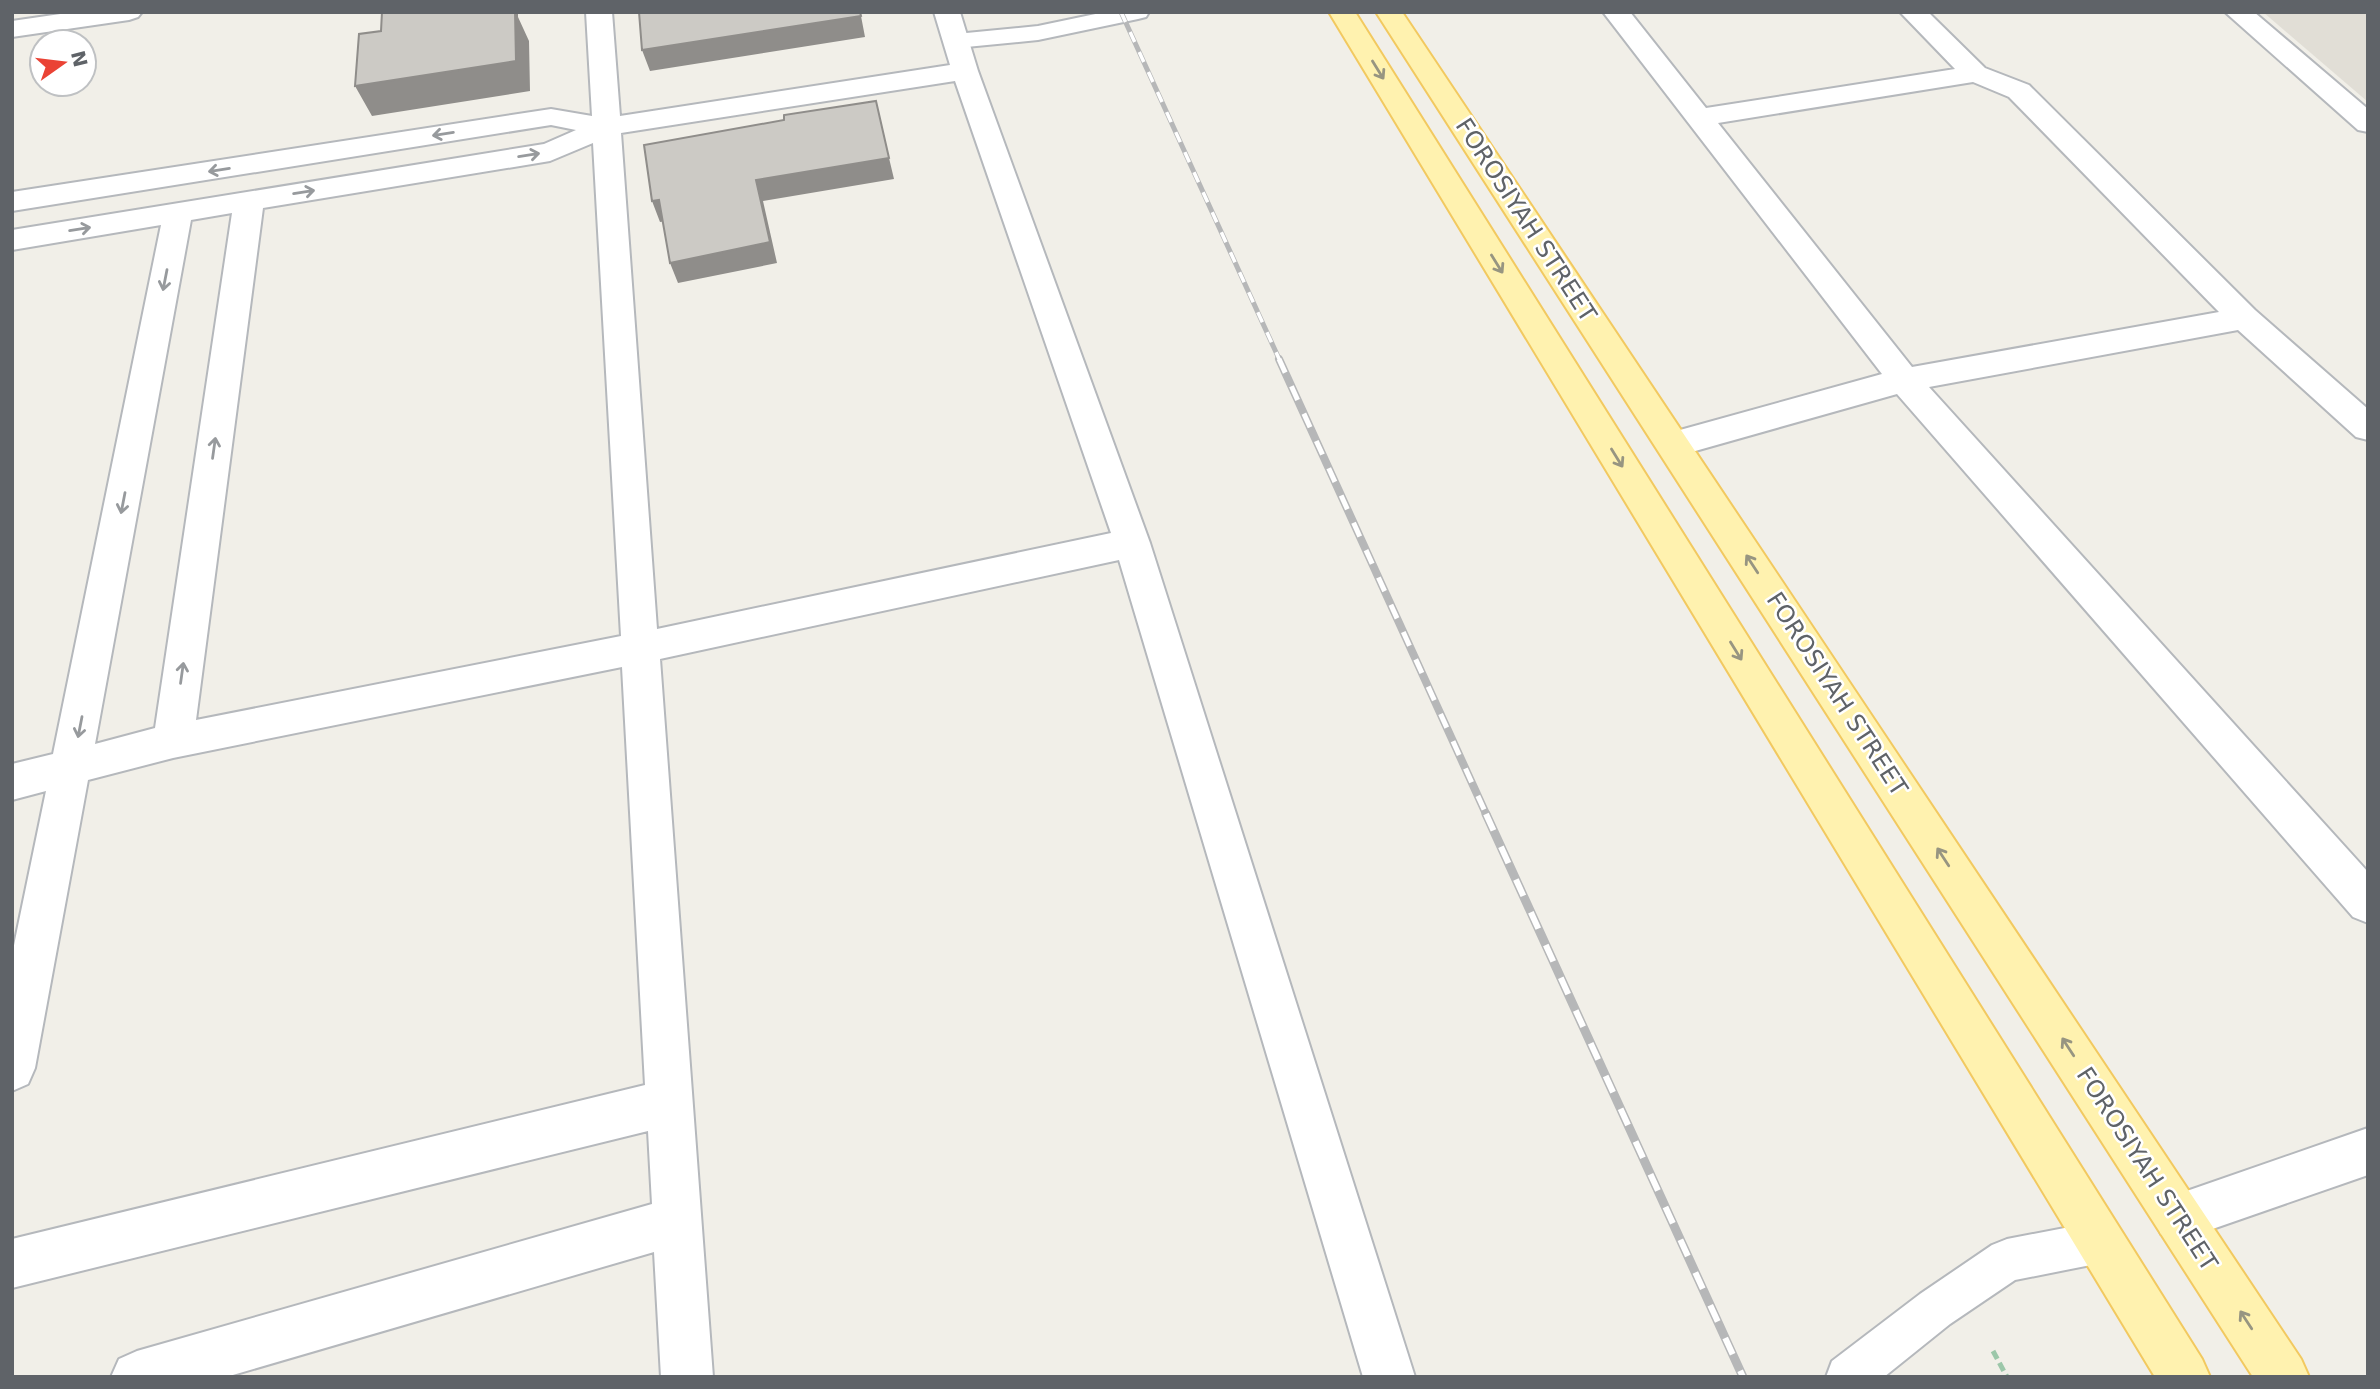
<svg xmlns="http://www.w3.org/2000/svg" width="2380" height="1389" viewBox="0 0 2380 1389" font-family="'DejaVu Sans',sans-serif">
<rect width="100%" height="100%" fill="#f1efe8"/>
<path fill="#e1ded6" d="M2263,12H2368V102Z"/>
<g fill="none" stroke-linecap="round" stroke-linejoin="round">
<g stroke="#b5b8bc" stroke-width="4">
<path id="service" d="M1105,12H1149L1146,17L1138,19L1038,40L956,48L948,46L945,41L948,36L956,34L1038,26Z
M2101,1221L2116,1227L2122,1242L2116,1257L2101,1263L2015,1280L1950,1324L1884,1377H1826L1832,1361L1920,1294L1992,1245L2007,1239Z"/>
</g>
<g stroke="#b5b8bc" stroke-width="4">
<path id="minor" d="M74,12H142L138,17L129,20L12,37V21Z
M586,12H612L620,116L950,65L934,12H960L978,71L1150,543L1415,1377H1363L1119,560L660,659L713,1377H661L654,1252L226,1377H111L119,1359L137,1351L652,1204L648,1131L12,1288V1239L645,1085L622,667L173,758L88,780L35,1068L28,1084L12,1091V955L46,791L12,800V764L53,754L161,225L12,250V230L544,144L576,130L551,125L12,211V192L551,109L592,116ZM955,81L1111,533L657,629L621,133ZM593,143L621,636L196,720L263,208L550,161ZM232,213L155,728L95,744L191,220Z
M1603,12H1630L1706,108L1955,69L1900,12H1928L1985,68L2029,85L2255,310L2368,409V440L2356,437L2238,330L1929,387L2368,872V923L2353,917L1897,394L1674,457L1662,453L1657,444L1662,435L1882,374ZM1973,82L2009,97L2219,312L1912,367L1718,123Z
M2225,12H2254L2368,109V132L2358,130Z
M2368,1128V1175L2178,1241L2161,1234L2154,1217L2161,1200Z"/>
</g>
<g stroke="#f2c960" stroke-width="4">
<path id="primary" d="M1329,12H1355L2202,1359L2210,1377H2155Z
M1376,12H1402L2301,1359L2309,1377H2253Z"/>
</g>
<path stroke="#9cc7a9" stroke-width="5" stroke-dasharray="9 4.5" stroke-linecap="butt" d="M1993,1351L2007,1377"/>
<use href="#service" fill="#fff" fill-rule="evenodd"/>
<use href="#minor" fill="#fff" fill-rule="evenodd"/>
<use href="#primary" fill="#fff2af" fill-rule="evenodd"/>
<g stroke="#b6b7b8" stroke-width="5">
<path id="rail-far2" d="M1121,12L1280,361"/>
</g>
<g stroke="#b6b7b8" stroke-width="8">
<path id="rail-far1" d="M1279,359L1487,816"/>
</g>
<g stroke="#b6b7b8" stroke-width="9">
<path id="rail" d="M1486,814L1743,1377"/>
</g>
<use href="#rail-far2" stroke="#fff" stroke-width="3.5" stroke-dasharray="11" stroke-linecap="butt"/>
<use href="#rail-far1" stroke="#fff" stroke-width="5" stroke-dasharray="15" stroke-linecap="butt"/>
<use href="#rail" stroke="#fff" stroke-width="6" stroke-dasharray="18" stroke-linecap="butt"/>
</g>
<path fill="#8f8d8a" d="M506,12H518V17L529,41L530,91L372,116L355,86Z
M861,16L865,37L650,71L642,50Z
M889,158L894,179L763,201L777,263L678,283L670,263L756,180Z
M659,200L667,221L660,222L652,201Z"/>
<path fill="#cccac5" stroke="#8f8d8a" stroke-width="2" d="M382,12H515L516,61L355,86L359,34L381,31Z
M639,12H860L861,16L642,50Z
M876,101L889,158L756,180L770,242L670,263L659,200L652,201L644,145L784,120V115Z"/>
<defs><path id="oneway-shaft" d="M-6 0H5M1.5-3L5.5 0L1.5 3" fill="none" stroke-width="1.6" stroke-linecap="round" stroke-linejoin="round" transform="scale(1.75)"/></defs>
<g stroke="#979581">
<use href="#oneway-shaft" transform="translate(1378 70) rotate(58)"/>
<use href="#oneway-shaft" transform="translate(1497 264) rotate(58)"/>
<use href="#oneway-shaft" transform="translate(1617 458) rotate(58)"/>
<use href="#oneway-shaft" transform="translate(1752 564) rotate(-123)"/>
<use href="#oneway-shaft" transform="translate(1736 651) rotate(58)"/>
<use href="#oneway-shaft" transform="translate(1943 857) rotate(-123)"/>
<use href="#oneway-shaft" transform="translate(2068 1047) rotate(-123)"/>
<use href="#oneway-shaft" transform="translate(2246 1320) rotate(-123)"/>
</g>
<g stroke="#979a9d">
<use href="#oneway-shaft" transform="translate(443 134) rotate(171)"/>
<use href="#oneway-shaft" transform="translate(529 155) rotate(-9)"/>
<use href="#oneway-shaft" transform="translate(219 170) rotate(171)"/>
<use href="#oneway-shaft" transform="translate(304 192) rotate(-9)"/>
<use href="#oneway-shaft" transform="translate(80 229) rotate(-9)"/>
<use href="#oneway-shaft" transform="translate(165 280) rotate(101)"/>
<use href="#oneway-shaft" transform="translate(214 448) rotate(-82)"/>
<use href="#oneway-shaft" transform="translate(123 503) rotate(101)"/>
<use href="#oneway-shaft" transform="translate(182 673) rotate(-82)"/>
<use href="#oneway-shaft" transform="translate(80 727) rotate(101)"/>
</g>
<g text-anchor="middle" stroke-width="5" stroke-linejoin="round" paint-order="stroke">
<g font-size="24" fill="#5f6368" stroke="#fff">
<text transform="translate(1526 220) rotate(57)" y="8">FOROSIYAH STREET</text>
<text transform="translate(1837 694) rotate(57)" y="8">FOROSIYAH STREET</text>
<text transform="translate(2147 1169) rotate(57)" y="8">FOROSIYAH STREET</text>
</g>
</g>
<rect width="2380" height="1389" fill="none" stroke="#5f6368" stroke-width="28"/>
<g transform="translate(63 63) rotate(76)"><circle r="33" fill="#ffffff" stroke="#bfc1c3" stroke-width="2"/>
<path d="M0-5L12 26L0 18L-12 26Z" fill="#ea4335"/>
<text y="-10" font-size="19" font-weight="bold" text-anchor="middle" fill="#5f6368">N</text>
</g>
</svg>
